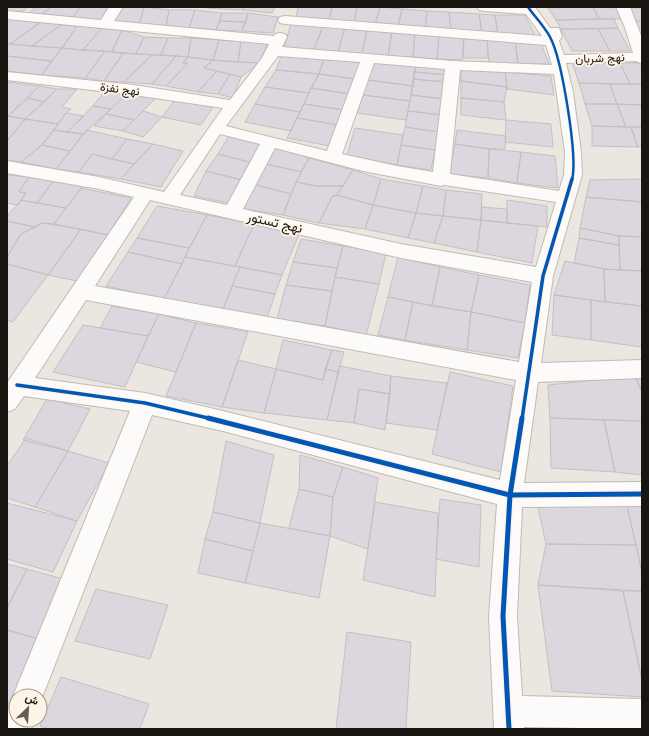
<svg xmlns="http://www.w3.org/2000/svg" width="649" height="736" viewBox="0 0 649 736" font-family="Inter,Vazirmatn,sans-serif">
<rect width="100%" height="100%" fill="#ebe6df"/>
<path fill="#dcd7df" stroke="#c3c0c0" d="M7,7H28L22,12L7,11Z
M36,7H51L41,15L29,13Z
M51,7H80L73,17L41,15Z
M80,7H113L103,21L73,17Z
M122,7H144L139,25L113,23Z
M144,7L169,10L166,27L139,25Z
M198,7H221L220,9Z
M221,7H245L243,10L220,9Z
M245,7H275L272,13L243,10Z
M298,7H332L329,21L296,19Z
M332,7H357L354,23L329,21Z
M357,7H380L375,25L354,23Z
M380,7L402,9L398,27L375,25Z
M593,7L621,8L627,19H599Z
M593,7L599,19L556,20L548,8Z
M628,8H642V21H634Z
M402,9L427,11L425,29L398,27Z
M169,10H195L189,28L166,27Z
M195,10L222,13L216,30L189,28Z
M427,11L449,12L451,31L425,29Z
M449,12L479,14L482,34L451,31Z
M222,13H248L246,22L220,21Z
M248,13L278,17L273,33L242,31Z
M479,14L495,15L498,35L482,34Z
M495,15H525L537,39L498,35Z
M14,18L41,22L10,44L7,43V23Z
M599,19H614L618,28L561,29L556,20Z
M220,21L246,22L242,31L216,30Z
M634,21H642V37Z
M41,22L61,25L32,46L10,44Z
M291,23L323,26L314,50L284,48Z
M61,25L77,26L62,48L32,46Z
M77,26L102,28L83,50L62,48Z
M323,26L345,27L338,52L314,50Z
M345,27L367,30L362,54L338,52Z
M102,28L122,30L112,52L83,50Z
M618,28L630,51H610L598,29Z
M561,29H598L610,51H572Z
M122,30L144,37L136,54L112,52Z
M367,30L392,31L388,56L362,54Z
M392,31L415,32L413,57L388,56Z
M415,32L439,34L437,59L413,57Z
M439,34L464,36L462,60L437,59Z
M464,36L487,37L488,58H463Z
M144,37L168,38L161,55L136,54Z
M487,37L515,40L518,64L489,62Z
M168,38H191L188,57L161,55Z
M191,38L219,40L213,60L188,57Z
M219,40L241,41L238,62L213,60Z
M515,40L540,41L549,64H518Z
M241,41L268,43L259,63L238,62Z
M10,44L32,46L62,48L51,61L7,56V46Z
M62,48L83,50L105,51L85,78L42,75Z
M105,51L123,53L104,81L85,78Z
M123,53L152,55L124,82L104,81Z
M282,54L324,58L319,74L276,70Z
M152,55L176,56L152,84L124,82Z
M7,56L51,61L42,75L7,71Z
M176,56L188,57L183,63H188L166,86L152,84Z
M188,57L213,60L204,68L217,71L198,92L166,86L188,63H183Z
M324,58L362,63L356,79L319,74Z
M213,60L238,62L259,63L241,77L204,68Z
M373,61L416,65L413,86L368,80Z
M572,62L620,63L630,84L579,83Z
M620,63H641L642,84H630Z
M416,65L448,67L447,75L414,72Z
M461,69L505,72L507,87L461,81Z
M276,70L319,74L309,93L265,87Z
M217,71L230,74L218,94L198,92Z
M414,72L447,75L446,82L413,79Z
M505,72L551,76L554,95L507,89Z
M230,74L241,77L233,98L218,94Z
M319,74L356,79L350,94L311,88Z
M413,79L446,82L444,99L411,95Z
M368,80L413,86L410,101L363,95Z
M461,81L507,87L504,102L461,98Z
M7,82L39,86L8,116H7Z
M579,83L610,84L617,104H585Z
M610,84H642V105L617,104Z
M39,86L57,89L44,102L28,98Z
M265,87L309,93L300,112L255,104Z
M311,88L350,94L344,110L304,104Z
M57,89H77L62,107L71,109L66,113L58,124L25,119Z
M104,92L127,93L111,109L93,106Z
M127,93L158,96L134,120L106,114Z
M363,95L410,101L406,120L357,113Z
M411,95L444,99L442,115L408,111Z
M28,98L44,102L25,119L8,116Z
M461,98L504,102L506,120L461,115Z
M175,100L213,107L201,125L162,117Z
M255,104L300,112L291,131L245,122Z
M304,104L344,110L339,125L297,118Z
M585,104H617L626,127L592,126Z
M617,104L642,105V127H626Z
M93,106L111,109L83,134L67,132Z
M143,111L162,117L143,137L123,131Z
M408,111L442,115L439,132L405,127Z
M66,113L84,116L67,132L54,130Z
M106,114L134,120L123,131L94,126Z
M8,116L25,119L7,141V117Z
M297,118L339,125L330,146L287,138Z
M25,119L58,124L42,145L21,162L7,160V141Z
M506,120L551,124L553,147L505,142Z
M592,126L631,127L638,147L592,146Z
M405,127L439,132L435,150L401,145Z
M631,127H642V147H638Z
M355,128L403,135L397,165L347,155Z
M54,130L67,132L83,134L70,151L42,145Z
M87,130L127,139L112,159L92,154L79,172L56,169Z
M457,130L506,136L505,149H489L455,144Z
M229,136L263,145L253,163L218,154Z
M127,139L153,144L134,164L112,159Z
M153,144L183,151L161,187L121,179Z
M455,144L489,149L488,178L449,174Z
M42,145L70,151L56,169L21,162Z
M272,145L309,158L301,172L262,163Z
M401,145L435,150L431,170L397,165Z
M489,149L521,152L517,183L488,178Z
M521,152L555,156L558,188L517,183Z
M92,154L112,159L134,164L121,179L79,172Z
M218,154L253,163L246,181L206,171Z
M309,158L353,170L343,186H316L296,182Z
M262,163L301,172L291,194L252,184Z
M353,170L381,179L373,205L337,195Z
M206,171L246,181L233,204L194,196Z
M7,175L29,177L19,192L26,193L18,205L7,203Z
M29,177L54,180L37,203L21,200L26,193L19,192Z
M381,179L423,186L416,213L373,205Z
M642,179V202L586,197L590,180Z
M54,180L85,184L66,208L37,203Z
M296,182L316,186H343L337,195L332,197L319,223L283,215Z
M252,184L291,194L283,215L238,208Z
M423,186L446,190L443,216L416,213Z
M81,188L131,198L108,235L54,224Z
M446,190L482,194L481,220L443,216Z
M337,195L373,205L365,229L319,223L332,197Z
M586,197L642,202V237L619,236L580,228Z
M21,200L37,203L66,208L54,224L42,223L35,227L7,221V216Z
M507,200L547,206V227L507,223Z
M373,205L416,213L408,238L365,229Z
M157,206L207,215L189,248L137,238Z
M482,207L507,209V223L481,220Z
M416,213L443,216L434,243L408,238Z
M207,215L254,224L235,266L185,257Z
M443,216L481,220L477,252L434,243Z
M481,220L538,226L532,263L477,252Z
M7,221L35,227L21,234L8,255L7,264Z
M42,223L81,229L48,275L7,264L8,255L21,234Z
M254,224L299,234L282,275L235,266Z
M580,228L619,236V245L579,238Z
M81,229L108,235L77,281L48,275Z
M619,236L642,237V271L620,270Z
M137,238L189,248L182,264L128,252Z
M579,238L619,245L620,270L604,269L574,263Z
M301,239L343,246L337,268L293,262Z
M343,246L386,253L379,284L335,277Z
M128,252L182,264L164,299L106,286Z
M185,257L240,267L222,312L164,299Z
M398,257L440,267L432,306L388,297Z
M565,261L604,269L605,302L554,295Z
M293,262L337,268L332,291L286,285Z
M7,264L48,275L13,322L7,320Z
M240,267L282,275L275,294L232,286Z
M440,267L479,275L471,312L432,306Z
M604,269L642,271V306L605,302Z
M479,275L530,285L525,323L471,312Z
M335,277L379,284L366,335L325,326Z
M286,285L332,291L325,326L277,319Z
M232,286L275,294L267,318L222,312Z
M554,295L591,300V340L552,335Z
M388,297L413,302L405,340L378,335Z
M591,300L642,306V347L591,340Z
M413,302L471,312L467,350L405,340Z
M112,306L159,314L148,336L100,328Z
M471,312L525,323L518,358L467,350Z
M159,314L196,323L176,372L136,362Z
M196,323L248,332L222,407L166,396Z
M83,325L148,336L125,387L53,372Z
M283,340L332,350L323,380L276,369Z
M332,350L344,352L338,372L325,369Z
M238,360L276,369L264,413L222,407Z
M340,366L391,376L390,394L359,389L354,423L327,420Z
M276,369L323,380L325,369L338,372L327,420L264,413Z
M450,372L513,386L501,472L432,454Z
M391,376L447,383L437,430L386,423Z
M635,376L642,392V421L550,418L548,385Z
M635,376H642V392Z
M359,389L390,394L385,430L354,423Z
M47,399L90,409L68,451L23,440Z
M550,418L604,420L615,472L551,468Z
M604,420L642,421V475L615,472Z
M26,438L68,451L35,507L7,498V466Z
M226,441L274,455L260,523L213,512Z
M68,451L109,463L77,521L35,507Z
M300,455L343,467L333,497L299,489Z
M343,467L378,478L368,549L330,536L333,497Z
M299,489L333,497L330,536L289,528Z
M440,499L481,505L479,567L436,559Z
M375,502L438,513L435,597L363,580Z
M626,502L636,545L546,544L537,503Z
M626,502L642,503V572L636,545Z
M7,503L77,521L53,572L7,559Z
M213,512L260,523L253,551L205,539Z
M260,523L330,536L319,598L245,583Z
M205,539L253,551L245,583L198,573Z
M546,544L636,545L642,572V591L538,585Z
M7,564L27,569L7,608Z
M27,569L67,580L39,639L7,630V608Z
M538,585L623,591L642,680V697L552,691Z
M96,589L168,605L150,659L75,641Z
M623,591H642V680Z
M7,630L39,639L7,707Z
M347,632L411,642L406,729H336Z
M61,677L149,704L140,729H50L40,726Z"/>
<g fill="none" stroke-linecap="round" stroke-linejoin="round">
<g stroke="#bebbb5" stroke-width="2">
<path id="minor" d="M109,7H123L114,21L274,36L275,34L280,33L285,34L287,37L282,47L453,61L552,65L546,45L285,24L280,23L278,20L280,17L285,16L542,36L526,14L484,11L479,10L477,7H535L550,28H559L562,37L559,41L564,55L633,53L624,25L616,7H630L642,38V64L636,61L566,63L573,92L581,152L582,175L553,276L541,363L642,360V378L538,382L524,483L642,482V506L522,507L517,616L522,696L642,699V729L524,727V729H494L489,616L497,504L223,431L152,415L40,703V696H16V703L13,696L130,411L24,396L15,409L7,412V383L134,197L99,189L7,173V161L99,177L164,192L223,108L134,95L7,80V72L134,85L230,100L262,58L269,44L7,19V11L101,20ZM278,56L360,62L327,151L226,126ZM374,63L445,69L433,172L397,166L342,154ZM460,70L554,74L565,152L564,175L559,191L450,174ZM220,134L260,144L227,205L180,195ZM275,148L363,171L441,186L444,185L556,202L536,267L401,244L243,209ZM150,200L401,258L532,282L519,362L95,286ZM86,300L516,380L500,480L223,411L145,393L35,378Z
M16,706V720H34L31,729H7L8,709Z"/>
</g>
<use href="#minor" fill="#fcfbfa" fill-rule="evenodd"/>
<g stroke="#fef4e6" stroke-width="4">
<path id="cycleway-far2" d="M528,7C535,17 544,26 550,37C562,59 578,157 572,180"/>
</g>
<g stroke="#fef4e6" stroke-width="6">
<path id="cycleway-far1" d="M17,385L145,403L212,419
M522,419L543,276L572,179"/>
</g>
<g stroke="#fef4e6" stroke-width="8">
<path id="cycleway" d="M208,418L510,495L642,494
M509,729L503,616L510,495L522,418"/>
</g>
<use href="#cycleway-far2" stroke="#0057b8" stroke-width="2.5"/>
<use href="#cycleway-far1" stroke="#0057b8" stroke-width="3.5"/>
<use href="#cycleway" stroke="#0057b8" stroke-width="5"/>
</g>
<g text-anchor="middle" stroke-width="3.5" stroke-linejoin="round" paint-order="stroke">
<g font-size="12" fill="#191611" stroke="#fef4e6">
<text transform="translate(600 58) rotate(-2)" y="4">نهج شربان</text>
<text transform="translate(120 89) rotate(7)" y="4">نهج نفزة</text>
</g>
<g font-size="14" fill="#191611" stroke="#fef4e6">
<text transform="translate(275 222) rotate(13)" y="5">نهج تستور</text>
</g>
</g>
<rect width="649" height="736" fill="none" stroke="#191611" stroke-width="16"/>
<g transform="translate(28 708) rotate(25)"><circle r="19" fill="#fef4e6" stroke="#a29b91"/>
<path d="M0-3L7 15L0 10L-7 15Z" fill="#625f59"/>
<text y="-6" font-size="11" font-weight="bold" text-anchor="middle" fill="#191611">ش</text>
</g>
</svg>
